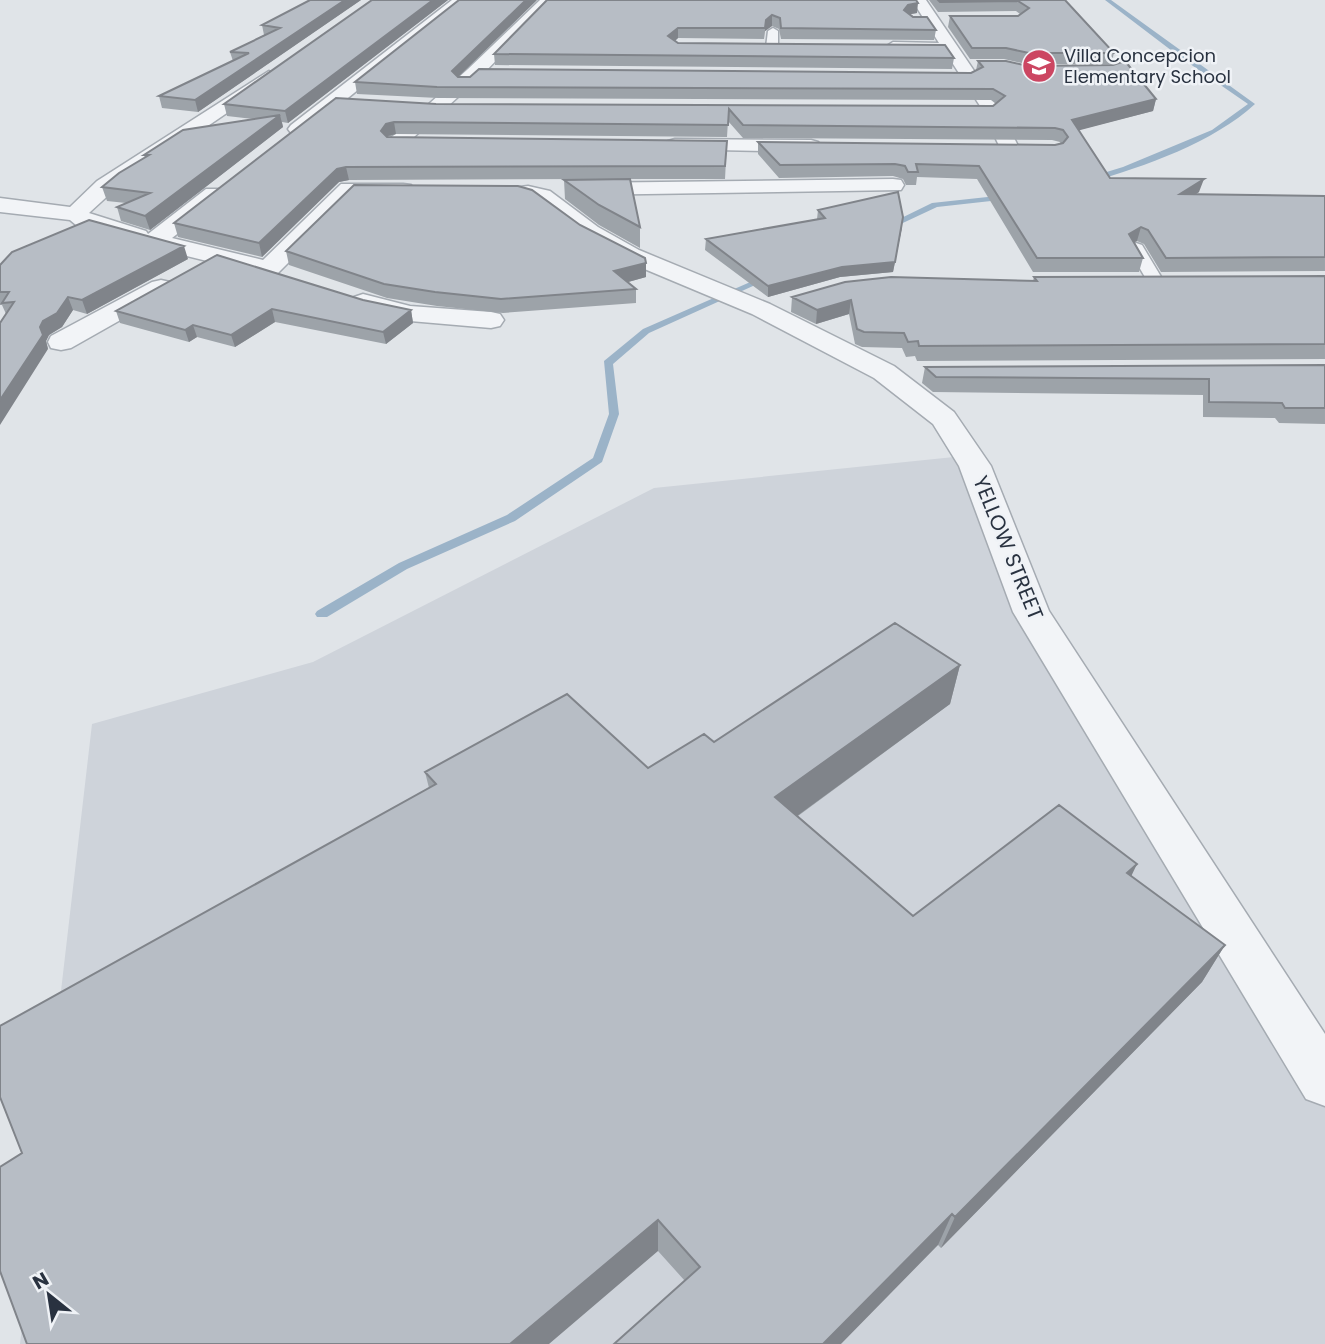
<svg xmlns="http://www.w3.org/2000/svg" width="1325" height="1344" viewBox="0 0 1325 1344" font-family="Poppins,sans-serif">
<rect width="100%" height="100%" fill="#e0e4e8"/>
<path fill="#ced3da" d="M954,457L976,508L1325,1093V1344H20L92,724L313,662L654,488Z"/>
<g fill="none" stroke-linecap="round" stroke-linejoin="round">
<path fill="#9bb3c8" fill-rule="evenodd" d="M1105,0H1111L1255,104C1214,142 1144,167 1090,182H1087V178L1123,167L1212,130L1248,104L1180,57Z
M1006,195L1010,197L1009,199L937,207L890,229L883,227L932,203Z
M766,275L773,277L649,333L613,364L619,414L602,462L515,521L407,569L327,617H317L315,614L317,611L399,563L507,515L593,458L609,414L604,361L643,329Z"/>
<g stroke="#a5abb2" stroke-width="3">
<path id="lane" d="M773,28L778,31V47L772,50L766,47L768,31Z
M1136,243L1142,245L1163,280L1161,284L1155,285L1149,284L1128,248Z"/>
</g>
<g stroke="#a5abb2" stroke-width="3">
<path id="street" d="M452,0H468L305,133H291L288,129L291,125Z
M540,0H555L480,77L370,177H356L353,173L356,169L468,69Z
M912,0H926L1000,109L1019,148L1016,152H1002L982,109L946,53L893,52L885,47L893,42L939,43Z
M269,71L278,76L275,80L113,191L89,213L146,231L148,234L206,189H222L225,194L222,199L172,238L263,260L341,184H403L411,185L414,190L411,195L355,196L277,274L268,276L146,246L143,242L130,241L76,225L70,220L0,212V198L70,207L97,181Z
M675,139L811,140L818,142L821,146L818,150L811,152L668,149L665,145L668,141Z
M893,179L901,180L904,185L901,190L579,195L571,194L568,189L571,184L579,183Z
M528,186L550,191L598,227L639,250L770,304L894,366L954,412L991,466L1049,611L1325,1034V1106L1306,1099L1013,612L959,466L933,424L874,378L752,314L623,260L582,237L534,201L520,197L517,192L520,187Z
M161,280L170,282L173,287L170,292L71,348L61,350L51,348L48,342L51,336L152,282Z
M363,294L410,306L491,312L500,314L504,320L500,326L491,328L410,321L354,307L350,302L354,297Z"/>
</g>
<use href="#lane" fill="#f2f4f7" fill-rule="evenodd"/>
<use href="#street" fill="#f2f4f7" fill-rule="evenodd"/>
</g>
<path fill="#9da3a9" d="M310,0H361L198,112L162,108L159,96L233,61L230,52L264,35L262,25Z
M372,0H448L288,123L282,122L283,127L150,230L121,221L117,207L126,203L107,201L102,187L145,158L144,155L253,119L227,116L224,104Z
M537,0L458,77L971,73L976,70L978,61L1156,99L1153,111L1078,130L1110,178L1199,192L1196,194L1325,196V271L1161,272L1144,244L1137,241L1134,242L1143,258L1139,272H1033L977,179L917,177L916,185H906L903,179L893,176L779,178L758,154V142L1055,145L1061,144L1060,142L1052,140L743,138L728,121L727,137L396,134L388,137L727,141L725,179H630L640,227V248L599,225L565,199L564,180L591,179L349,180L339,182L262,257L178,237L174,223L336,98L436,104L993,106L996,104L991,100L438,98L357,94L355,82Z
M547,0L917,13L910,14L936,30L934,40L781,39L779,29L772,26L765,31L764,39L678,38L675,41L678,43L954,58L952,69L495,65L494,54Z
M929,0H1065L1114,53L1111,64H1026L1004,59H970L948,27L950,16H1018L1020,14L1016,11L938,12Z
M818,210L902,227L893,272L840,277L768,297L705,250L706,239L817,219Z
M580,225L646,263V277L628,282L636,289V303L503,313L437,306L387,298L289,265L286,251Z
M188,259L87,314L73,310L62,327L49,335L46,341L48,349L6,314L2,305H0V265Z
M1325,276V359L917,361L915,356L906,357L902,348L862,347L855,344L849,314L816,324L791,312L792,297L1033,281L1034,277Z
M363,300L411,310L413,323L386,344L275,322L235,347L197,337L189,342L120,323L116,311Z
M1325,366V424L1279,423L1275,418L1203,417V395L933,392L922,383L925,367Z
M960,665L950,704L798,816L913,916L1131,876L1225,945L1202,982L941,1248L938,1245L685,1281L658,1251L22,1153L429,788L425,772L648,768L714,742Z"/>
<path fill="#80848a" d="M345,0H361L198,112L195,100Z
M433,0H448L288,123L285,111Z
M526,0H537L453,82L452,71Z
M918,3L917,13L906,15L904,10L908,5Z
M772,15V26L765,31L764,39L766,20Z
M678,28V38L668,47V36Z
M1156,99L1153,111L1069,133L1072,120Z
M280,115L283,127L150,230L145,216Z
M394,122L396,134L388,136L383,143L381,131L386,124Z
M346,167L349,180L339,182L262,257L259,243L337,169Z
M1204,179L1199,192L1176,207L1180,194Z
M902,227L893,272L840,277L768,297V286Z
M1141,227L1137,241L1125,247L1129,234Z
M184,246L188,259L87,314L82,300Z
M646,263V277L614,286V271Z
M68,297L73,310L62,327L49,335L46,341L48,349L0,425V400L43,321Z
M851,300L849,314L816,324L817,310Z
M272,309L275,322L235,347L231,335Z
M411,310L413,323L386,344L383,332Z
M193,325L197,337L189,342L185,330Z
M960,665L950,704L771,835L775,797Z
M1137,864L1119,902L1127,873Z
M1225,945L1202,982L941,1248L955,1217Z
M952,1214L938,1245L841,1344H823Z
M658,1220V1251L549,1344H510Z"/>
<path fill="#b7bdc5" stroke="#80848a" stroke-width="2" d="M310,0H345L195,100L159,96L249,53L230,52L280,28L262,25Z
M372,0H433L285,111L224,104Z
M459,0H526L452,71L458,77H470L479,69L971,73L983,67L978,61H1006L1028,66L1113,65L1125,61L1156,99L1072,120L1110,178L1204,179L1180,194L1325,196V257L1166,258L1148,230L1141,227L1129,234L1143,258H1037L979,166L916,164L918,172H908L905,166L895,164L780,165L758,142L1055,145L1063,143L1068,137L1063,130L1055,128L743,125L729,109L728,125L394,122L386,124L381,131L387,137L727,141L725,166L346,167L337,169L259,243L174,223L336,98L436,104L993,106L1005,96L993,89L437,87L355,82Z
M547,0H916L918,3L908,5L904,10L913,17H927L936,30L781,28L780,18L772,15L766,20L765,28H678L668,36L678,43L945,45L954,58L494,54Z
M938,0H1065L1114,53H1029L1006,48H972L950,16H1018L1029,8L1018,1L940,2Z
M280,115L145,216L117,207L150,193L102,187L119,173L149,155H144L183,130Z
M630,179L640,227L599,205L564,180Z
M354,185L518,186L532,190L580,225L645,258L646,263L614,271L636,289L501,299L435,292L384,284L286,251Z
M898,192L903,217L895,262L842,267L768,286L706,239L825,218L818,210Z
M89,220L184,246L82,300L68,297L57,313L43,321L40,327L43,335L0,400V323L14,302L2,303L9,292H0V265L12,252Z
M217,255L363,300L411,310L383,332L272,309L231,335L193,325L185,330L116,311Z
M1325,276V344L919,346L918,341L908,342L904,333L864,332L857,329L851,300L817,310L792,297L845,282L891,277L1037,281L1034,277Z
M1325,365V408H1285L1282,403L1209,402V379L936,377L925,367Z
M895,623L960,665L775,797L913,916L1059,805L1137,864L1127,873L1225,945L955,1217L952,1214L823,1344H614L700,1267L658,1220L510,1344H27L0,1271V1167L22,1153L0,1097V1026L436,784L425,772L567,694L648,768L704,734L714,742Z"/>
<defs>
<g id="school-disc" transform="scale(1.75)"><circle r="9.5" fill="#cc4662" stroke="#eff2f6"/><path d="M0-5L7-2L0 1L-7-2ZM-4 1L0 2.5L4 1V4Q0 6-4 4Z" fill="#fff"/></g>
</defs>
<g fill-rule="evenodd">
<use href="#school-disc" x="1039" y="66"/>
</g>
<g text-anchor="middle" stroke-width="5" stroke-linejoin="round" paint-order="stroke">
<g font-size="18" fill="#293240" stroke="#eff2f6" text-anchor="start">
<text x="1064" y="62">Villa Concepcion<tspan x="1064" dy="21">Elementary School</tspan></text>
</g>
<g font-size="21" fill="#293240" stroke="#eff2f6">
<text transform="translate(1008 548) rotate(68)" y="7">YELLOW STREET</text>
</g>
</g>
<g transform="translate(49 1295) rotate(330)" stroke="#eff2f6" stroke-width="5" paint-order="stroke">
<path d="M0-5L12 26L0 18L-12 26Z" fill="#293240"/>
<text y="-10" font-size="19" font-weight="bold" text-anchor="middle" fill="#293240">N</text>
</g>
</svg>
